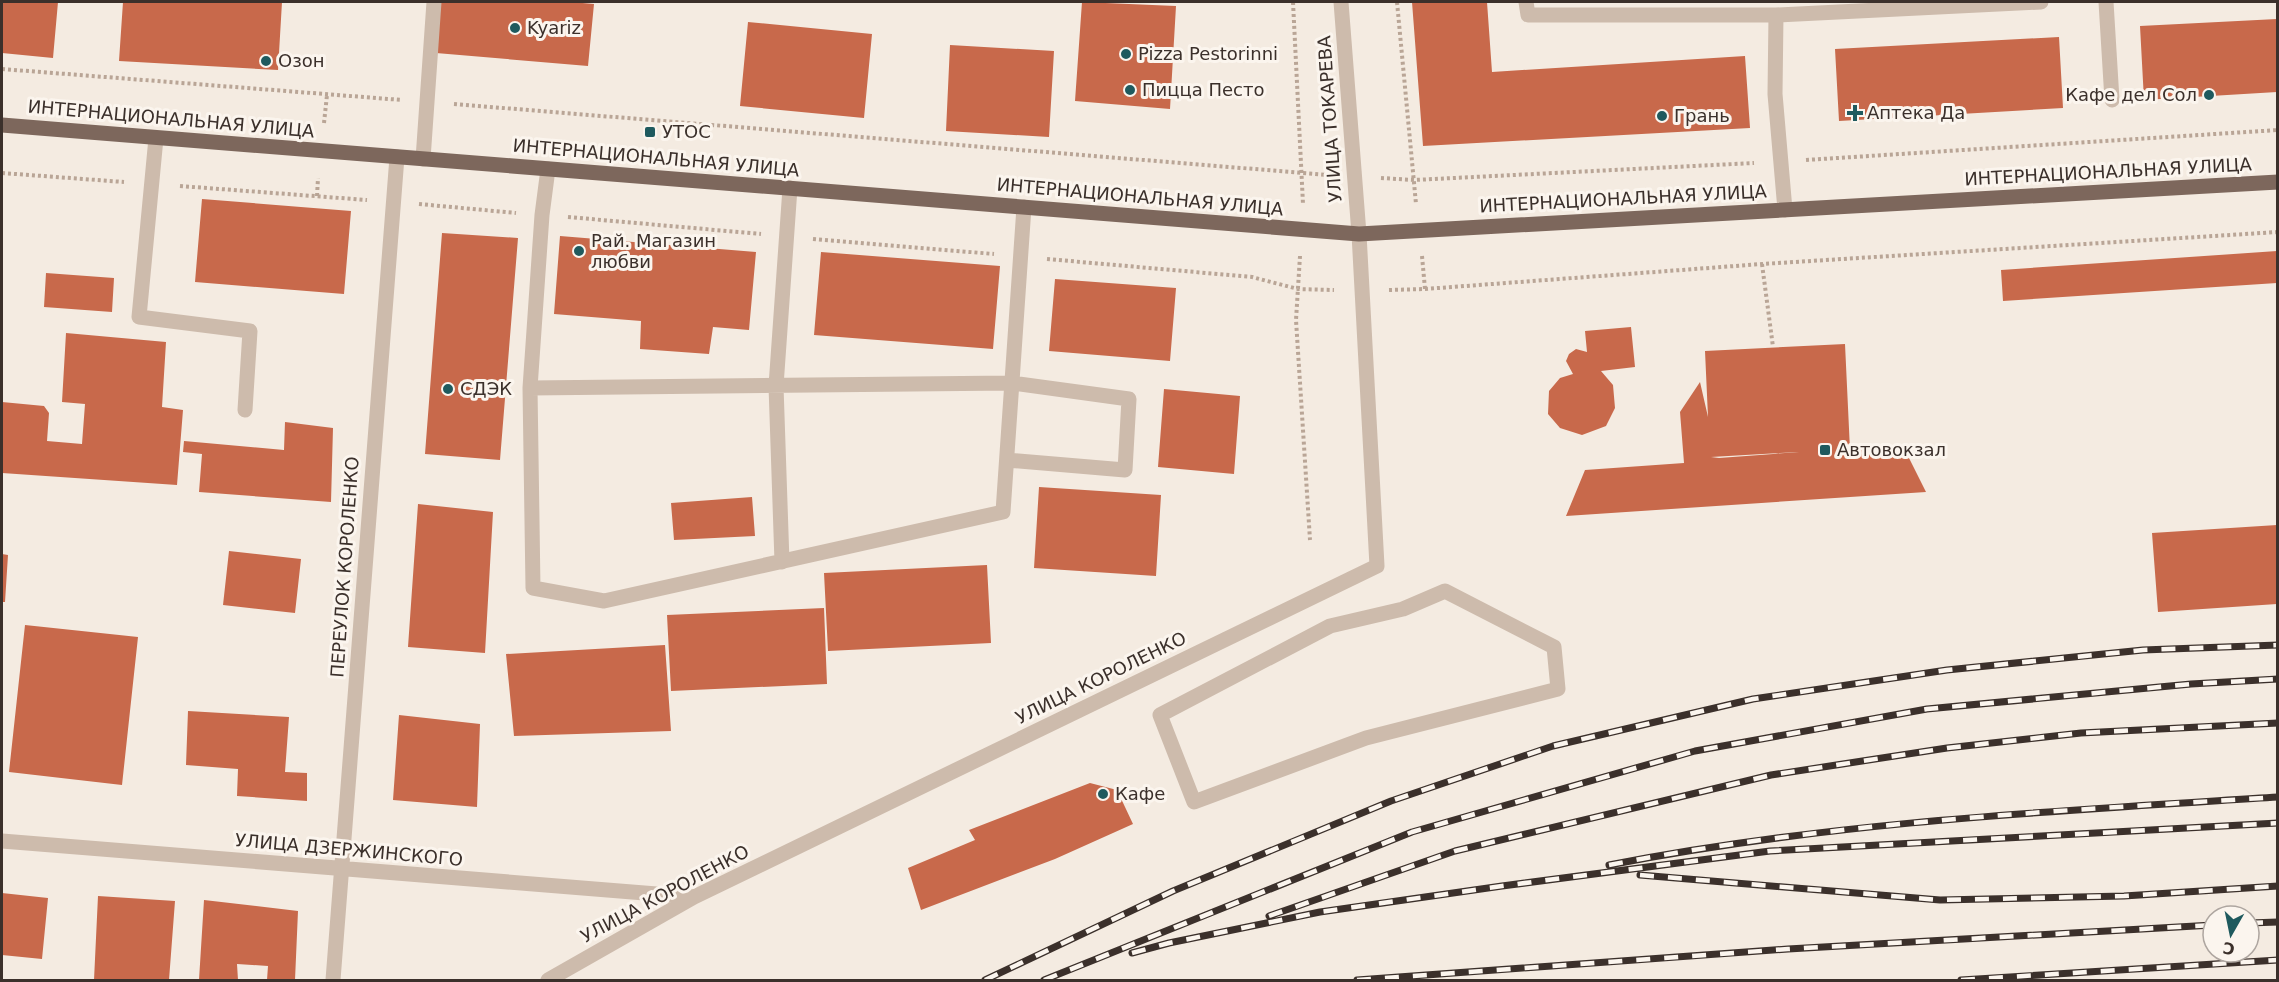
<svg xmlns="http://www.w3.org/2000/svg" width="2279" height="982" viewBox="0 0 2279 982" font-family="'DejaVu Sans',sans-serif">
<rect width="100%" height="100%" fill="#f4ebe1"/>
<path fill="#c8694b" fill-rule="evenodd" d="M2,2H58L53,58L2,53Z
M123,2H282L278,70L119,61Z
M441,2H571L594,4L588,66L436,53Z
M1082,2L1176,6L1170,109L1075,101Z
M1412,2H1487L1492,72L1745,56L1750,128L1423,146Z
M2277,19V92L2144,100L2140,26Z
M748,22L872,34L864,118L740,106Z
M2059,37L2063,108L1839,121L1835,49Z
M950,45L1054,51L1049,137L946,131Z
M202,199L351,211L344,294L195,282Z
M442,233L518,238L500,460L425,454Z
M560,236L756,252L749,330L713,327L709,354L640,349L641,321L554,314Z
M2277,251V283L2003,301L2001,270Z
M821,252L1000,266L993,349L814,335Z
M46,273L114,278L112,312L44,307Z
M1055,279L1176,288L1170,361L1049,351Z
M1631,327L1635,367L1601,371L1613,385L1615,408L1606,426L1582,435L1560,428L1548,414L1549,391L1560,378L1573,374L1566,361L1569,354L1576,349L1587,352L1585,331Z
M66,333L166,342L162,407L183,410L177,485L2,473V402L44,406L49,413L47,441L82,444L85,404L62,402Z
M1845,344L1850,450L1903,446L1926,492L1566,516L1585,470L1684,463L1680,412L1700,382L1708,417L1705,351ZM1799,452L1719,458L1711,457L1780,453Z
M1164,389L1240,396L1234,474L1158,467Z
M285,422L333,428L331,502L199,492L202,454L183,452L184,441L284,450Z
M1039,487L1161,495L1156,576L1034,568Z
M752,497L755,536L674,540L671,503Z
M418,504L493,512L485,653L408,647Z
M2277,525V604L2158,612L2152,533Z
M229,551L301,559L295,613L223,605Z
M2,554L8,555L5,602H2Z
M987,565L991,643L828,651L824,573Z
M824,608L827,684L671,691L667,615Z
M25,625L138,637L122,785L9,772Z
M665,645L671,731L514,736L506,654Z
M188,711L289,717L285,772L307,773V801L237,796L238,769L186,765Z
M399,715L480,724L477,807L393,800Z
M1090,783L1117,790L1133,824L1055,859L921,910L908,868L975,840L969,830Z
M2,893L48,898L42,959L2,955Z
M98,896L175,901L169,980H94Z
M204,900L298,911L295,980H267L268,966L237,964L238,980H199Z"/>
<g fill="none" stroke-linecap="round" stroke-linejoin="round">
<path stroke="#b9a596" stroke-width="4" stroke-dasharray="3 3" stroke-linecap="butt" d="M1293,2L1303,204
M1397,2L1416,204
M2,69L402,100
M454,104L1328,175
M324,123L327,95
M1806,160L2278,130
M2,173L124,182
M1381,178L1414,180L1754,163
M180,186L367,200
M317,196L318,178
M419,204L516,213
M568,217L761,234
M813,239L994,254
M1300,256L1296,320L1310,540
M1422,256L1425,289
M1047,259L1252,277L1298,289L1334,290
M1762,264L1773,347
M1389,290L1425,289L1762,264L2278,232"/>
<path stroke="#cdbbac" stroke-width="15" d="M1526,2L1528,15H1776L2041,2
M2106,2L2112,100
M1776,15L1775,94L1785,210
M156,138L139,317L250,331L245,410
M423,159L434,2
M548,169L542,215L530,388L533,588L604,601L1003,512L1024,207
M530,388L1012,383L1129,399L1125,470L1007,460
M782,562L776,386L790,188
M1445,591L1554,647L1558,689L1366,738L1194,802L1160,715L1330,626L1403,609Z
M2,841L694,897
M333,980L397,157
M548,980L694,897L1377,566L1359,234L1341,2"/>
<path stroke="#7d675c" stroke-width="15" d="M2,125L1359,234L2278,182"/>
<g stroke="#3b302b" stroke-width="7">
<path id="rail" d="M1609,865C1829,822 2055,811 2278,797
M1640,875L1940,900L2124,896L2278,886
M1269,916L1455,851L1771,775L1947,748L2081,733L2278,723
M2249,923L2278,922
M1132,953L1169,943L1320,912L1502,886L1770,851L2278,823
M985,980L1173,891L1391,801L1553,746L1753,699L1947,670L2143,650L2278,645
M1044,980L1412,832L1695,751L1927,709L2191,684L2278,679
M1357,980L1788,949L2213,925
M1961,980L2278,960"/>
</g>
<use href="#rail" stroke="#fbf5ee" stroke-width="4.5" stroke-dasharray="14" stroke-linecap="butt"/>
</g>
<g fill="#1f5a5e" stroke="#fbf5ee" stroke-width="2">
<circle cx="515" cy="28" r="6"/>
<circle cx="1126" cy="54" r="6"/>
<circle cx="266" cy="61" r="6"/>
<circle cx="1130" cy="90" r="6"/>
<circle cx="2209" cy="95" r="6"/>
<path d="M1852 104h6v6h6v6h-6v6h-6v-6h-6v-6h6z"/>
<circle cx="1662" cy="116" r="6"/>
<rect x="644" y="126" width="12" height="12" rx="3"/>
<circle cx="579" cy="251" r="6"/>
<circle cx="448" cy="389" r="6"/>
<rect x="1819" y="444" width="12" height="12" rx="3"/>
<circle cx="1103" cy="794" r="6"/>
</g>
<g text-anchor="middle" stroke-width="6" stroke-linejoin="round" paint-order="stroke">
<g font-size="18" fill="#3b302b" stroke="#fbf5ee" text-anchor="start">
<text x="527" y="34">Kyariz</text>
<text x="1138" y="60">Pizza Pestorinni</text>
<text x="278" y="67">Озон</text>
<text x="1142" y="96">Пицца Песто</text>
<text x="2197" y="101" text-anchor="end">Кафе дел Сол</text>
<text x="1867" y="119">Аптека Да</text>
<text x="1674" y="122">Грань</text>
<text x="662" y="138">УТОС</text>
<text x="591" y="247">Рай. Магазин<tspan x="591" dy="21">любви</tspan></text>
<text x="460" y="395">СДЭК</text>
<text x="1837" y="456">Автовокзал</text>
<text x="1115" y="800">Кафе</text>
</g>
<g font-size="18" fill="#3b302b" stroke="#fbf5ee">
<text transform="translate(171 119) rotate(5)" y="6">ИНТЕРНАЦИОНАЛЬНАЯ УЛИЦА</text>
<text transform="translate(1330 119) rotate(-94)" y="6">УЛИЦА ТОКАРЕВА</text>
<text transform="translate(656 158) rotate(5)" y="6">ИНТЕРНАЦИОНАЛЬНАЯ УЛИЦА</text>
<text transform="translate(2108 172) rotate(-3)" y="6">ИНТЕРНАЦИОНАЛЬНАЯ УЛИЦА</text>
<text transform="translate(1140 197) rotate(5)" y="6">ИНТЕРНАЦИОНАЛЬНАЯ УЛИЦА</text>
<text transform="translate(1623 199) rotate(-3)" y="6">ИНТЕРНАЦИОНАЛЬНАЯ УЛИЦА</text>
<text transform="translate(345 567) rotate(-86)" y="6">ПЕРЕУЛОК КОРОЛЕНКО</text>
<text transform="translate(1101 678) rotate(-26)" y="6">УЛИЦА КОРОЛЕНКО</text>
<text transform="translate(349 850) rotate(5)" y="6">УЛИЦА ДЗЕРЖИНСКОГО</text>
<text transform="translate(665 894) rotate(-28)" y="6">УЛИЦА КОРОЛЕНКО</text>
</g>
</g>
<rect width="2279" height="982" fill="none" stroke="#3b302b" stroke-width="6"/>
<g transform="translate(2231 934) rotate(189)"><circle r="28" fill="#fbf5ee" stroke="#aea6a0" stroke-width="1.5"/>
<path d="M0-4.5L10 22L0 15L-10 22Z" fill="#1f5a5e"/>
<text y="-9" font-size="16" font-weight="bold" text-anchor="middle" fill="#3b302b">С</text>
</g>
</svg>
